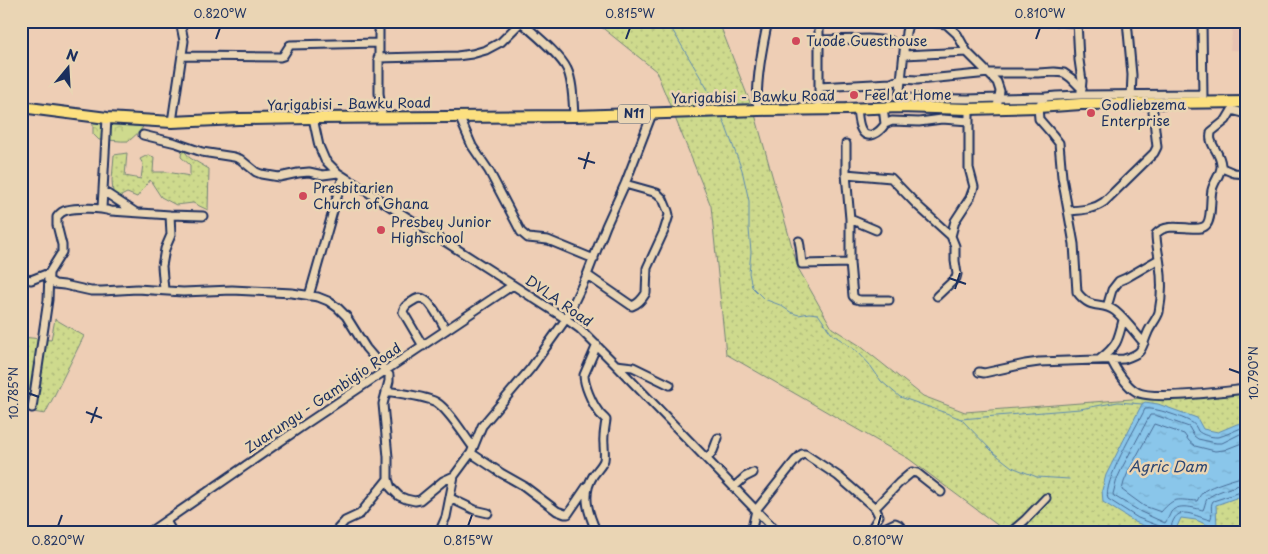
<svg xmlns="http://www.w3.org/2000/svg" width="1268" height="554" viewBox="0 0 1268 554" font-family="'Playpen Sans',sans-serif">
<defs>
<pattern id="grass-dots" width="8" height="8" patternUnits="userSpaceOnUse" patternTransform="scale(1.25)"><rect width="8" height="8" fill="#ceda8d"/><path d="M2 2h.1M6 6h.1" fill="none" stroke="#b0bb7c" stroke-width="1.8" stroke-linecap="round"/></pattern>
<pattern id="forest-crowns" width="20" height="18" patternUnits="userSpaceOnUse" patternTransform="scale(1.25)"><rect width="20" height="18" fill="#ceda8d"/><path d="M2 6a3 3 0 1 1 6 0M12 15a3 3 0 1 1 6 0" fill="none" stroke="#b0bb7c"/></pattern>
<pattern id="water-ripples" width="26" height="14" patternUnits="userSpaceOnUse" patternTransform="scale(1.25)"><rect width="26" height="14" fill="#8ac6ea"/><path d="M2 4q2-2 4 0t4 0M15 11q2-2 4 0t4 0" fill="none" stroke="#76aacb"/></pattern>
</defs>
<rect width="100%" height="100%" fill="#eeceb5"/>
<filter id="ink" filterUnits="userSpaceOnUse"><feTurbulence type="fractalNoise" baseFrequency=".02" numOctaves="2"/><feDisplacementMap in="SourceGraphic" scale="10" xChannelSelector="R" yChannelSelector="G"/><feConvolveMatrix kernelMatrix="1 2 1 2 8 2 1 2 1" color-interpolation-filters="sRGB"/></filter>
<g filter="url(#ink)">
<path fill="#e8c3b2" d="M1225,21H1247V51L1230,50L1233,24Z"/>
<path fill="url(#grass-dots)" stroke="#748476" d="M594,21H715L722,30L756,118L798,268L832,328L859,345L923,396L965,412L1247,390V533H1008L909,459L726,354L711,206L656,71Z
M182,148L190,158L209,169L208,210L193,203L176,205L161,197L150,180L137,197L127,193L119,197L113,194L112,180L114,155L127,153L125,176L141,179L143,164L140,159L148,155L154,157L153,172H167L190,176V165L181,157Z
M55,319L84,336L45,414L21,410V336L22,337L51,340Z"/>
<path fill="url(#forest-crowns)" stroke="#748476" d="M96,121L127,122L134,126L144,125L141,130L129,141C119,142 109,139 99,140L93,134V124Z"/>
<path fill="url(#water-ripples)" stroke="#5e8ab2" d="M1145,402L1158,404L1197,418L1203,429L1218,432L1237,424L1247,421V494L1216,505L1217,529L1196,520L1181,518L1174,533H1162L1135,522L1103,502L1102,490L1106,475L1142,404Z"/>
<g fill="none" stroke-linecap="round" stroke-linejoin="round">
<path stroke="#476b96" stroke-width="1" d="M1247,433L1240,434L1222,443H1216L1198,439L1194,436L1189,427L1155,415H1150L1123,466L1117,479L1113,494L1114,496L1141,512L1165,523C1168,519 1169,516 1171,512C1178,503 1194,508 1203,510C1205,506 1205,502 1207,499C1213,492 1234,487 1242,484H1247
M1247,441L1224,450L1215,451L1195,446L1189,441L1184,434L1154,424L1129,470L1124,482L1122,490L1144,506L1161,512C1175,496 1177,500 1197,501C1199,497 1201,494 1204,491C1211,486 1238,477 1247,476
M1161,533V529L1159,526L1138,518L1108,499C1102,483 1137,426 1145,409C1154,407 1182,417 1191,422C1195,424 1196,427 1198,431C1202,435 1211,437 1217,437C1223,437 1239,428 1247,426
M1170,533C1174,502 1191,515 1210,520C1214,514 1209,507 1213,501L1247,490"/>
<path stroke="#5e8ab2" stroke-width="1" d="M667,21L717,105
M723,119L742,170L749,201V229L751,252L749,273L752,287L764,299L780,305L792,313L799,315L809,313L818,314L831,333L858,352L870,365L881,381L900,397L946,413L961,419L1055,411L1080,409L1118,402L1142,404
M961,419L994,453L1012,467L1037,477L1069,479"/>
<g stroke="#1b2f5e" stroke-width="11">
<path id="minor" d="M379,21V93L382,117
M520,21C533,33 560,54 567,69C573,81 573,102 574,116
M819,21V109
M920,21L946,24L957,34L967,52L997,82L1000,91L997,107
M1058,21L1077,23
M1077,21L1079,60L1082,81L1081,91
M1127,21L1132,75L1131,98
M1202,21L1203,98
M819,40L868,39L891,41
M904,55L967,52
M182,56L280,57L283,56L290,45L379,43
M378,58L457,56L472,54L486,50L501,42L521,22
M819,87L891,83L901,79L917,80L928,79L989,73H1038L1054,72L1064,73L1071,78L1082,89
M900,98L968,99L999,98L1046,97
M899,100L906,32L909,21
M883,107L885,124
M857,109C858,115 858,123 861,129C867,142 880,132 885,124L892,121L919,122L942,119L969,121
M758,110C755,83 762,48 768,21
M459,116L472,146L489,171L521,232L528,238L548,240L594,259
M313,118L319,146L325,160L338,173L566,319L580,329L616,365L778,533
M172,122L184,41L180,21
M143,135L176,143L202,152L234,157L240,159L256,172L261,174L279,177L298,173L309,172L323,175L338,173
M846,144V174L850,219V263L853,296L856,299L860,300H889
M1222,168L1234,173L1247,174
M846,174L891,178L918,206L951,236L955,246V261L957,274L956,278L937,296
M103,191L135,212
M102,208L107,118
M1068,211C1081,210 1093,210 1104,202L1154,153L1157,147L1152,103
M850,219L876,230
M951,236L955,221L970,198L974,187L969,168V109
M799,241L800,246L802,264L850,263
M587,275L632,306C638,304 643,298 646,293L647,268L664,231L669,215L668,211L663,199L657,193L625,184
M21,278L31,280L49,273
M48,280L55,284L64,285L91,291H102L137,289L183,292L232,290L292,293L318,297L328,301L338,308L346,316L366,348L389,375V381L383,404L388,457V479L391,488L399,496L406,499L415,501L420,500L443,481L454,476L457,472L471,453L482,426L531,368L566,319L587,275L606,226L625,184L652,114
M164,290L162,266L165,249L171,235L170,215
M309,296L343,176
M1107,307L1112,290L1119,281L1126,278L1159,259
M1144,343C1135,333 1126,320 1115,311C1101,300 1092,312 1077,292L1074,244L1062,177L1059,143L1052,134L1039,119L1038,107L1043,99L1046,97L1056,96L1081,95L1203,94
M597,345L584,375C584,385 592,403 598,411C600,415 604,417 606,420C605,428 603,436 604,444C604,449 605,455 604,460C602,466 596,471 593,476C581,495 589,515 597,533
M423,346L403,312C404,306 408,304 413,301C417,298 421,297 425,300C431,302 442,323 446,330
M1100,359C1117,346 1118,341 1123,320
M1111,359C1115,369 1127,387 1137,392C1153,401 1226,391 1247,389
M616,365L633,367L670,385
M979,372L984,373L1025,364L1039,362L1124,359C1145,352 1140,350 1148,332C1151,325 1157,319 1159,312C1162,297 1162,280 1160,265C1159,255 1156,245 1156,234C1164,225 1177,227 1189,228C1195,228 1203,230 1207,224C1212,217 1210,199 1212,190C1214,181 1222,173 1221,165C1220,153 1213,149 1211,140C1210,137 1211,135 1211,132L1226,120L1232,110L1247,114
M386,391C399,393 425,396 436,402C449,410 463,434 473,447
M32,408L48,300L49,273L62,252V245L57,225V217C60,213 62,211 67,210C78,207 100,208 111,211L170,215L203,216
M471,453L501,473L524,486L557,511L565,514H568L587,486
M707,459L713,451L718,438
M734,487L745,477L753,473
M450,498L475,510L488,513
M875,508L899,483L912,472L917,473L941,492
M166,521L173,533
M148,533L307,423L513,285
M334,533L345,521L360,514L388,479
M439,533L446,517L454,476
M751,533L756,510L795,461L802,454H805L838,476L875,508L879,516L869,533
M874,533L895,523L899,525L906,533
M1010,533L1025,520L1046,498"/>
</g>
<g stroke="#1b2f5e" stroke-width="14">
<path id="highway" d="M21,107L107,118L172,122L239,119L313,118L574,116L758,110L846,109L899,107L969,109L1038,107L1081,104L1247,102"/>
</g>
<use href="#minor" stroke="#ead5b4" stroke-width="7"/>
<use href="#highway" stroke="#fce080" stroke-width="10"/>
</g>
</g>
<path fill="none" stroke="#1b2f5e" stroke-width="2" d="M216,39L220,28M626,39L630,28M1036,39L1040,28M578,158L595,163M584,169L589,152M949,278L966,284M955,289L960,273M1229,369L1240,373M28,393L39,397M86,412L102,418M91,423L97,407M58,526L62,515M468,526L472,515M878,526L881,515"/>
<g fill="#d1495b" stroke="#ead5b4" stroke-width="2">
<circle cx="796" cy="41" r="5"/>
<circle cx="854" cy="95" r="5"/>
<circle cx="1091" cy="113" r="5"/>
<circle cx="303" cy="196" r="5"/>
<circle cx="381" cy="230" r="5"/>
</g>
<g text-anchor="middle" stroke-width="5" stroke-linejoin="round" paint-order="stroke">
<rect fill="#ead5b4" stroke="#596178" stroke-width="1" x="618" y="104.5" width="32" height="19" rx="4"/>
<g font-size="12" font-weight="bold" fill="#1b2f5e">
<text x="634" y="118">N11</text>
</g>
<g font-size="14" fill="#1b2f5e" stroke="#ead5b4" text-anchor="start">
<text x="806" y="46">Tuode Guesthouse</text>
<text x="864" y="100">Feel at Home</text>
<text x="1101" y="110">Godliebzema<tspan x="1101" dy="16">Enterprise</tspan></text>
<text x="313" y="193">Presbitarien<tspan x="313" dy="16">Church of Ghana</tspan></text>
<text x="391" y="227">Presbey Junior<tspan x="391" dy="16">Highschool</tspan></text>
</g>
<g font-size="14" fill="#1b2f5e" stroke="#ead5b4">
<text transform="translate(753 97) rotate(-1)" y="5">Yarigabisi - Bawku Road</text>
<text transform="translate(349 104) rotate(-1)" y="5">Yarigabisi - Bawku Road</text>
<text transform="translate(559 301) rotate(35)" y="5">DVLA Road</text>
<text transform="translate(323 398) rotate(-34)" y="5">Zuarungu - Gambigio Road</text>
</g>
<g font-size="15" font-style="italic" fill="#2c4673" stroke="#ead5b4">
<text x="1168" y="472">Agric Dam</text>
</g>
</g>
<rect width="1268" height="554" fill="none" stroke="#ead5b4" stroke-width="55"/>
<g transform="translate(68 68) rotate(18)" stroke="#ead5b4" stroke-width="4" paint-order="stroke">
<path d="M0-4L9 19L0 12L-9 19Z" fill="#1b2f5e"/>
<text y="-8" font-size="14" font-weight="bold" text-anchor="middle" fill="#1b2f5e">N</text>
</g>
<rect x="28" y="28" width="1212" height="498" fill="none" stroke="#1b2f5e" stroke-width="2"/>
<g font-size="12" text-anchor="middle" fill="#1b2f5e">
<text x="220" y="18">0.820°W</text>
<text x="630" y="18">0.815°W</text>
<text x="1040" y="18">0.810°W</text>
<text transform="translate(1254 373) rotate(-90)" y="4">10.790°N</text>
<text transform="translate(14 393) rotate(-90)" y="4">10.785°N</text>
<text x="58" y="545">0.820°W</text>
<text x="468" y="545">0.815°W</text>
<text x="878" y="545">0.810°W</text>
</g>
</svg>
